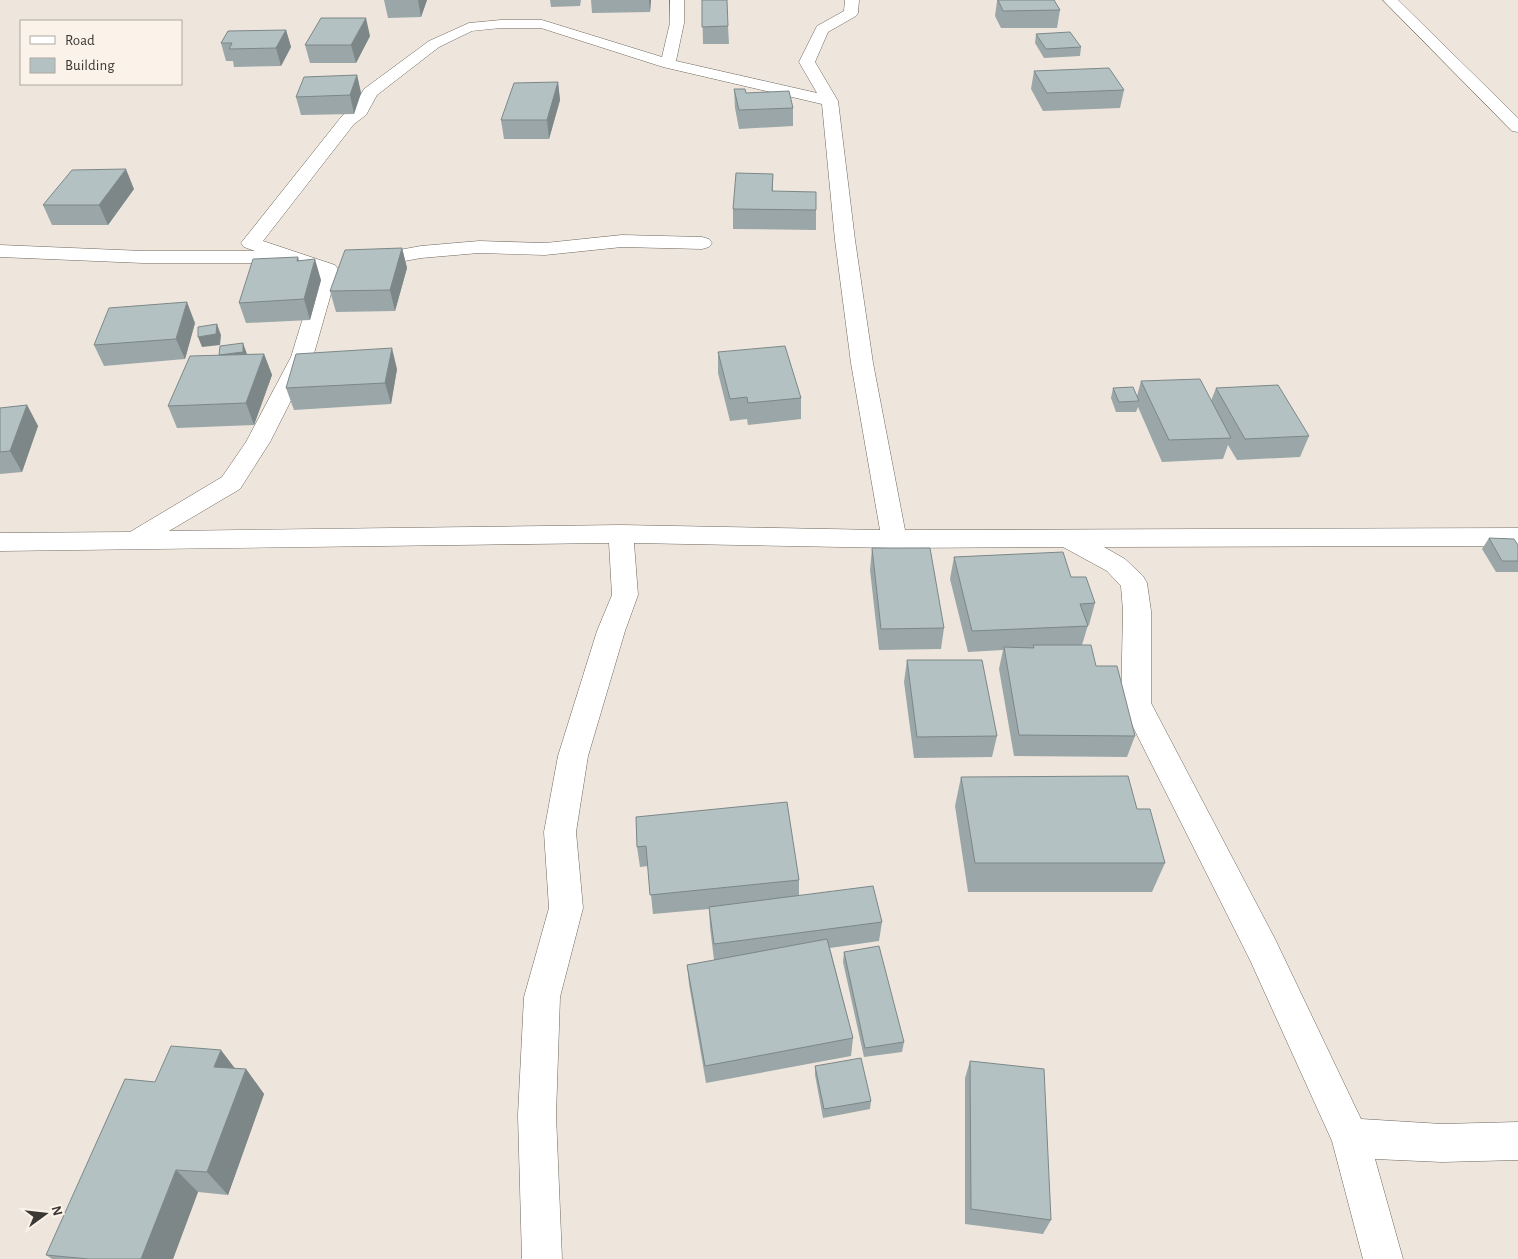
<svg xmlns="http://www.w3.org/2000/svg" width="1518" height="1259" viewBox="0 0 1518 1259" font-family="'Alegreya Sans',sans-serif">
<rect width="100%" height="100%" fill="#eee6dc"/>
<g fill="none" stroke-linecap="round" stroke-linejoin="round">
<g stroke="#6e675e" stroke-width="1">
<path id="minor" d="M670,0H684V23L676,61L817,93L799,62L817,26L844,11L845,0H859L858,13L856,16L828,32L815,62L838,101L855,240L873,363L905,530L1518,528V546L1104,547L1125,559L1143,576L1147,583L1151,611V703L1275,939L1361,1119L1442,1124L1518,1122V1160L1442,1162L1375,1159L1403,1259H1363L1332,1141L1250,960L1121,703L1123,611L1121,586L1107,571L1063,547L894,548L634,543L638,595L625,631L588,756L576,832L583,908L560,997L556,1115L562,1259H522L518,1115L524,997L549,908L544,832L558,756L597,631L612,595L609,543L0,551V533L130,532L222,477L246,442L291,357L317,272L288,263H143L0,257V245L143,251H255L244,247L241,243L342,116L353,108L364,89L429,41L469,23L501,20H542L662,57L670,23ZM501,28H541L663,67L822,104L835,240L851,363L880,530L621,525L169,531L240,489L270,442L313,357L338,269L335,265L263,241L354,124L366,115L377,95L439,47L472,31Z
M1383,0H1398L1518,118V132L1512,131Z
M622,235L702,237L709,239L712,243L709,247L702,249L622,247L545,255L479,253L421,258L366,268L359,266L356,262L359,258L366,256L421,246L479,241L545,243Z"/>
</g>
<use href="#minor" fill="#fff" fill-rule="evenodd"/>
</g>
<path fill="#9aa6a8" d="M384,0H427L421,17L388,18Z
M550,0H581L580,6L551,7Z
M591,0H651L650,12L592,13Z
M702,0L728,26L729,44H703Z
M997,0H1054L1060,10L1057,28H1001L995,16L997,1Z
M286,30L291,47L281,66L234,67L233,61H226L221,43Z
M1036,34L1081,47L1080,56L1044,58L1035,43Z
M370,36L356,63H310L305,45Z
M1034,71L1124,90L1120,108L1043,111L1031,89Z
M357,75L361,93L354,114L301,115L296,97Z
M558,82L560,100L549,139H504L501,120Z
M734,89L793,108V126L739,129L735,108Z
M773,174V191L816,210V230L733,229V209Z
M134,189L108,225H52L43,205Z
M402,248L407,268L395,311L336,312L330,291Z
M298,257L299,260L321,280L310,320L246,323L239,303Z
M195,323L185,359L104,366L94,345Z
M718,352L801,398V419L748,425L747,419L730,421L718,373Z
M247,354H264L272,375L254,425L177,428L168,406Z
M397,369L391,404L294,410L286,388Z
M1141,381L1211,401L1216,388L1309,436L1300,457L1237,460L1228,445L1223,459L1162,462L1138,407L1136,412H1116L1111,398L1113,388L1137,396Z
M27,405L38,426L22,472L0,474V408Z
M1489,538L1518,545V572H1496L1482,549Z
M872,548L944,628L941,649L879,650L870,570Z
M954,557L1071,577L1095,603L1089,625H1088L1082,645L1096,666L1135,736L1127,757L1014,756L999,669L1003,650L968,652L950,579Z
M907,660L997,736L992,757L914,758L904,682Z
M961,777L1137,809L1165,863L1152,892H968L955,806Z
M636,817L799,880V895L882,922L879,941L830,948L853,1038L851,1056L706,1083L689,984L687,965L714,960L710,927L709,909L653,914L648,866L640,867L637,847Z
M844,952L904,1042L902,1052L864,1057L843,962Z
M970,1061L1051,1220L1043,1234L965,1224V1078Z
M815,1066L871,1101L870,1109L823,1118L815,1075Z
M235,1069H246L264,1094L228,1195L198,1192L173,1259H52L46,1255L155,1082Z"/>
<path fill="#7d8788" d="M418,0H427L421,17Z
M649,0H651L650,12Z
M366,18L370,36L356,63L351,45Z
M286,30L291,47L281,66L276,48Z
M357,75L361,93L354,114L350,95Z
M558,82L560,100L549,139L547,120Z
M126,169L134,189L108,225L99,205Z
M402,248L407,268L395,311L390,290Z
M315,259L321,280L310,320L304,299Z
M187,302L195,323L185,359L176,339Z
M217,324L221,335L220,345L202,347L198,337Z
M243,343L247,354V363L219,355Z
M392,348L397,369L391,404L385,383Z
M264,354L272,375L254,425L246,403Z
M27,405L38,426L22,472L10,451Z
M221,1050L240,1075L214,1067Z
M246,1069L264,1094L228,1195L207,1172Z
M176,1170L198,1192L173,1259H141Z"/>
<path fill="#b3c1c3" stroke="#7d8788" d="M702,0H727L728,26L702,27Z
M998,0H1054L1060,10L1003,11Z
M321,18H366L351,45H305Z
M286,30L276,48L229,49L232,43H221L228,31Z
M1070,32L1081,47L1046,49L1036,34Z
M1109,68L1124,90L1047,93L1034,71Z
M357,75L350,95L296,97L304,77Z
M558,82L547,120H501L514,83Z
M734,89H745L746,93L789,91L793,108L739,110Z
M126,169L99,205H43L72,170Z
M736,173L773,174L772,191L816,192V210L733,209Z
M402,248L390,290L330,291L345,250Z
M298,257L297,261L315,259L304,299L239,303L253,259Z
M187,302L176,339L94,345L109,308Z
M217,324L216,334L198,337V327Z
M243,343V352L219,355L220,346Z
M785,346L801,398L748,403L747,397L730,399L718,352Z
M392,348L385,383L286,388L296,354Z
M264,354L246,403L168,406L190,356Z
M1200,379L1231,438L1169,440L1141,381Z
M1278,385L1309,436L1245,439L1216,388Z
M1133,387L1139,401L1119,402L1113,388Z
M27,405L10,451L0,452V408Z
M1489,538L1514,539L1518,545V561H1502Z
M872,548H930L944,628L881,629Z
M1063,552L1071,577H1086L1095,603L1080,604L1088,626L972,631L954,557Z
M1033,645H1091L1096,666H1117L1135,736L1019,735L1004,647L1034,648Z
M907,660H982L997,736L917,737Z
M1128,776L1137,809H1150L1165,863H975L961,777Z
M787,802L799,880L650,895L646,846L637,847L636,817Z
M873,886L882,922L714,944L709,907Z
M827,939L853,1038L705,1066L687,965Z
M879,946L904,1042L865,1048L844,952Z
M171,1046L221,1050L214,1067L246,1069L207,1172L176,1170L141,1259H89L46,1255L125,1079L155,1082Z
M861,1058L871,1101L824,1109L815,1066Z
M970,1061L1044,1069L1051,1220L971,1209Z"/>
<rect x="20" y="20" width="162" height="65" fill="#fbf3e9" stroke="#aea8a1"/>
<rect x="30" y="36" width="25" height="8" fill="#ffffff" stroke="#aea8a1"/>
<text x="65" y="45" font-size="15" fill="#3b3834">Road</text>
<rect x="30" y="58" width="25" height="15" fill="#b3c1c3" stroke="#aea8a1"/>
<text x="65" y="70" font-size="15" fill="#3b3834">Building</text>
<g transform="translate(45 1214) rotate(75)" stroke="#fbf3e9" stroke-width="4" paint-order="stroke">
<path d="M0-4L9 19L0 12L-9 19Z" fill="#3b3834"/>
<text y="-8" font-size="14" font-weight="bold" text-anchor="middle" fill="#3b3834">N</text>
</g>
</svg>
